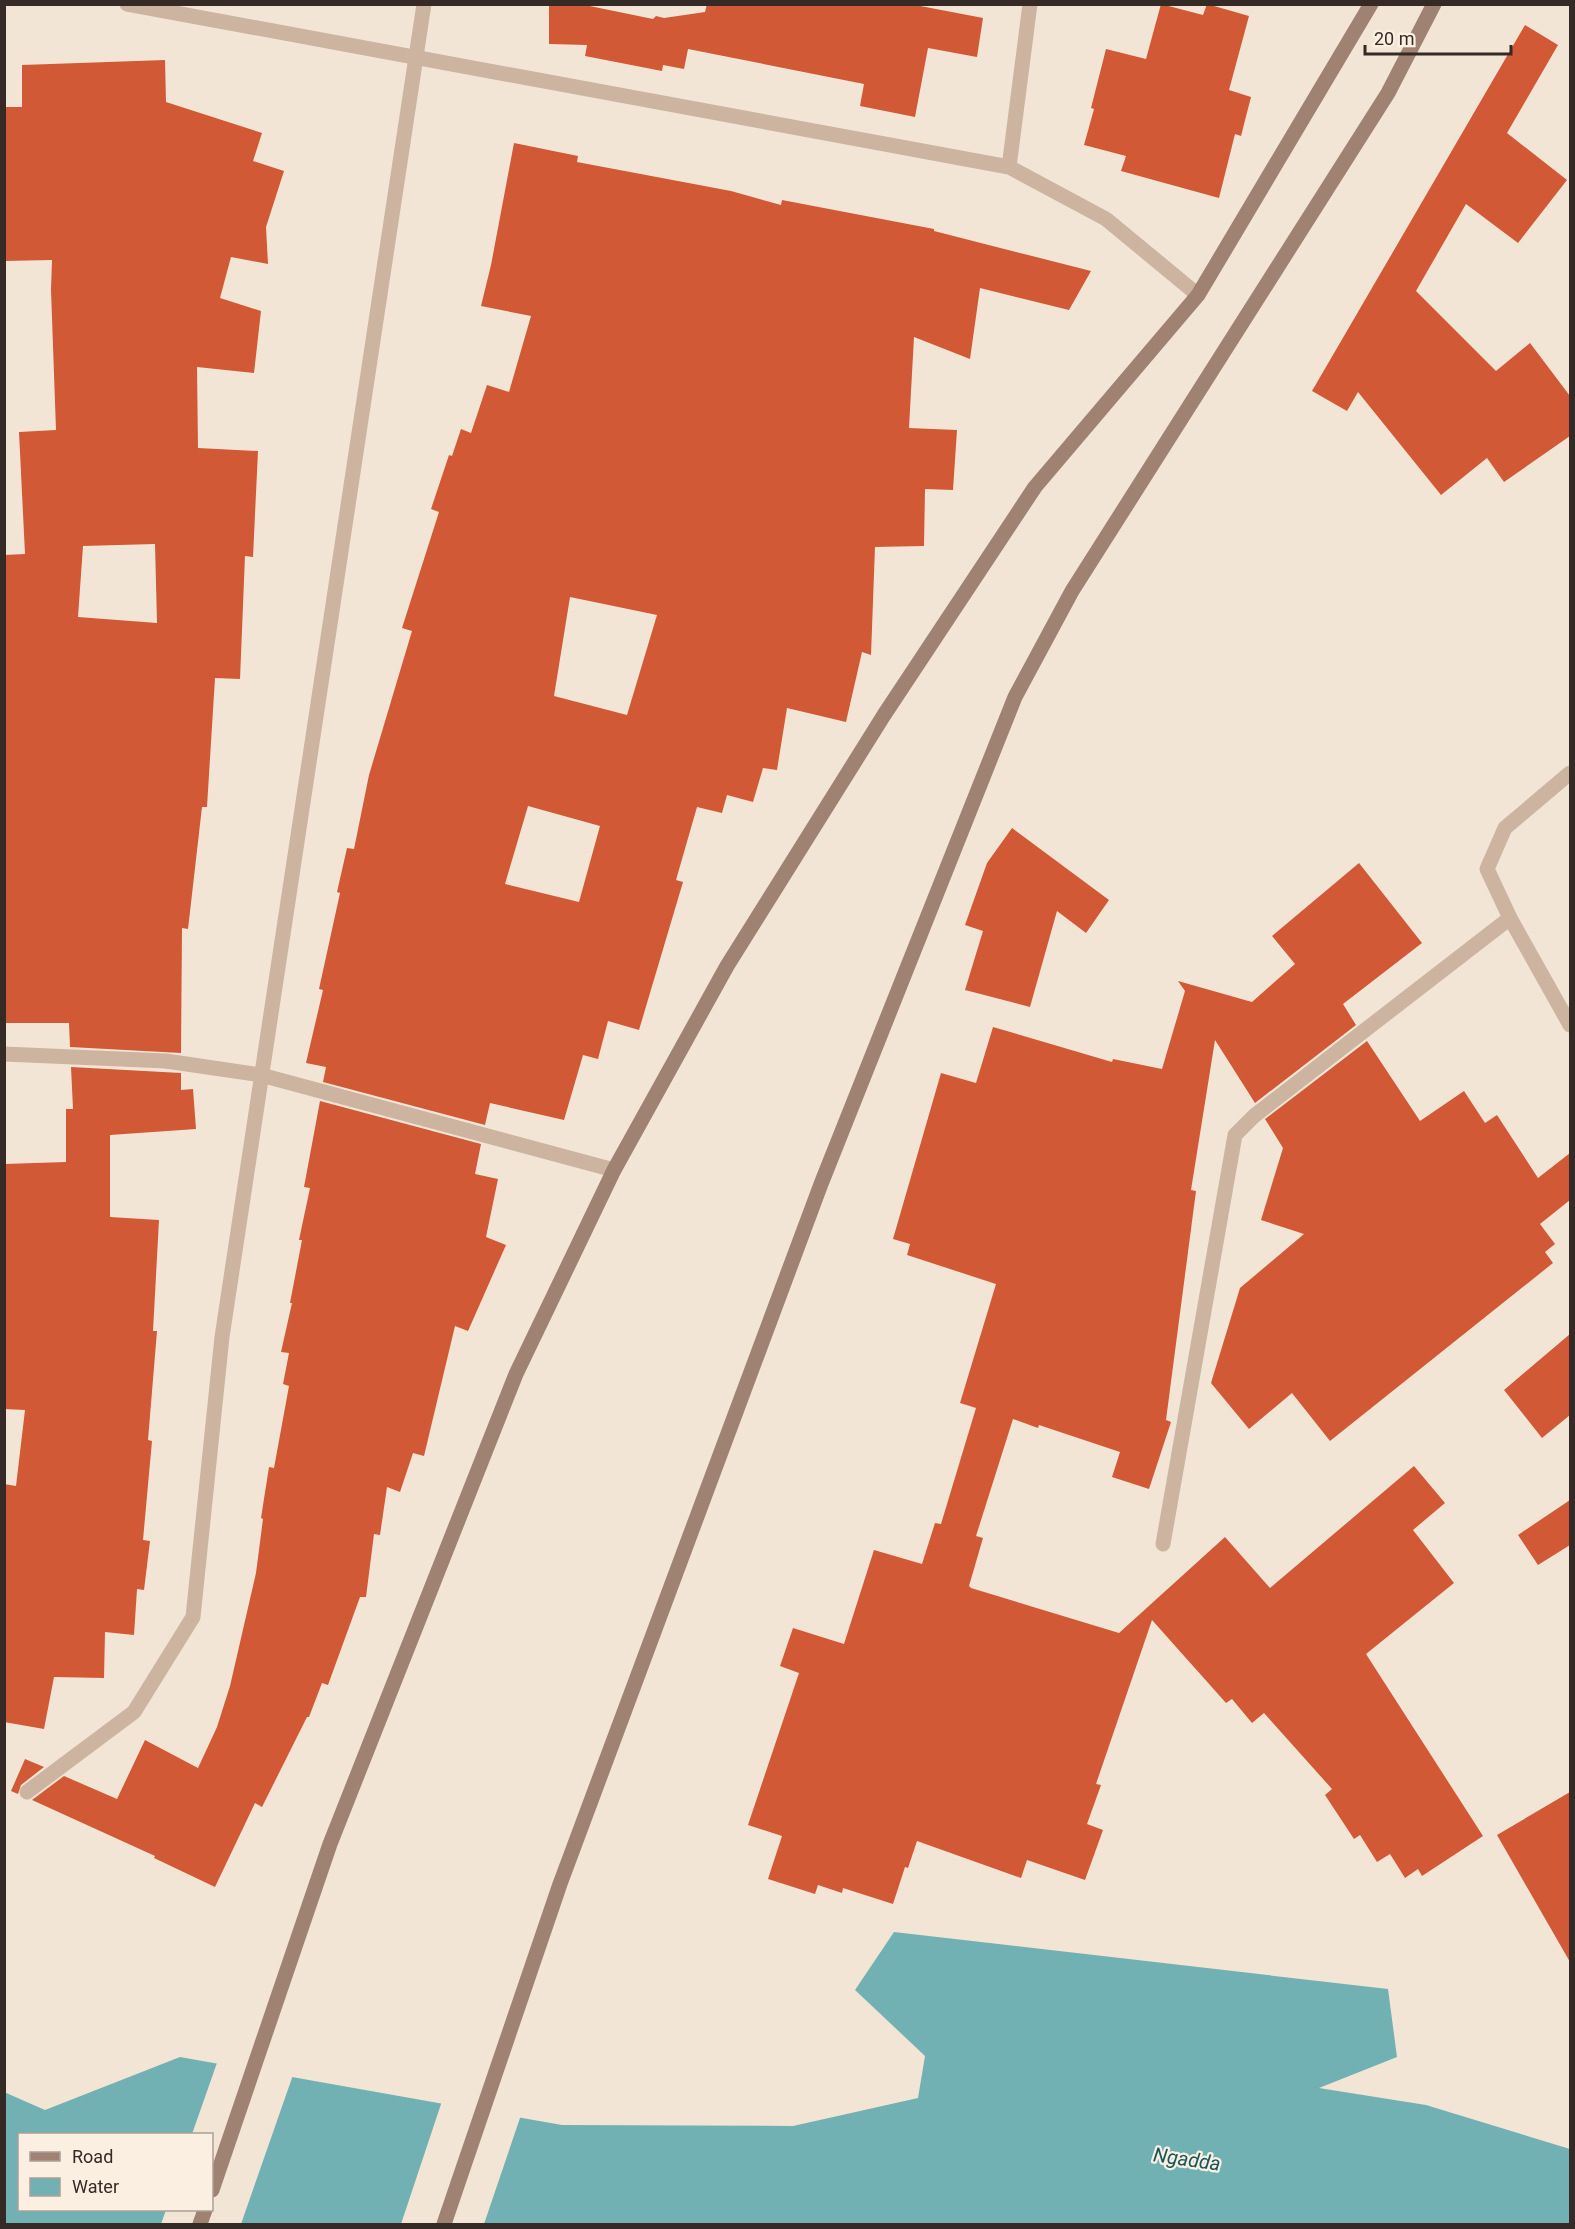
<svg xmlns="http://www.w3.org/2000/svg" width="1575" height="2229" viewBox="0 0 1575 2229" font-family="Roboto,sans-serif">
<rect width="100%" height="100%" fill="#f3e5d6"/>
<path fill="#72b1b3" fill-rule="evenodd" d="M894,1932L1388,1989L1397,2057L1319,2088L1426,2105L1570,2149V2224H5L4,2092L45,2110L180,2057L562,2125L793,2126L918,2098L925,2056L855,1990ZM20,2134H212V2210H20Z"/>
<path fill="#f3e5d6" d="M218,2060L293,2075L241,2224H161L166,2210H212V2134H192Z
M442,2101L521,2115L484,2224H401Z"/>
<path fill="#d25935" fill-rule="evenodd" d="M549,4H580L653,19L656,16L664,18L705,12L707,4H910L983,18L977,57L928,48L915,117L860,106L864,84L688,49L684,69L663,65L662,71L585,56L587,45L549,44Z
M1161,4L1203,15L1207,4L1249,16L1229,90L1251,97L1241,136L1235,134L1219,198L1121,171L1126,156L1084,145L1094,109L1091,108L1106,49L1146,59Z
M1525,25L1558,45L1507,133L1567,180L1518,243L1466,204L1416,291L1496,371L1530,343L1570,396V436L1504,482L1487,458L1441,495L1358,392L1347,411L1312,391Z
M165,60L166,102L262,133L253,161L284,171L266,227L268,264L231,257L220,298L261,311L254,373L197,367L198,448L258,451L253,557L245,556L240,679L215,678L207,807H202L188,929L182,928L181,1053L70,1047L69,1023H4V555L25,554L19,432L56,430L51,290L52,260L4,261V107H22V65ZM155,544L157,623L78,617L83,546Z
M514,143L578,156L577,162L731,191L781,205L782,200L934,229V231L1091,271L1069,310L980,288L970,359L914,337L909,428L957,430L953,490L925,489L924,546L875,547L871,655L862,652L846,722L787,708L777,770L763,768L753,802L727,795L722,813L697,807L676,880L683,882L639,1030L608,1021L598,1059L583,1055L564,1120L490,1103L485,1125L323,1082L326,1067L306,1063L323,990L319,989L340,893L337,892L347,848L354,849L369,775L412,631L402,628L439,512L431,509L449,455L452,456L461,429L471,433L487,385L509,392L531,316L481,306L491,265ZM570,597L657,615L627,715L554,696ZM528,806L600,826L579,902L505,884Z
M1012,828L1109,900L1086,933L1057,911L1030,1007L965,990L983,931L965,925L987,863Z
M1359,863L1422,943L1343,1004L1356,1025L1255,1103L1215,1040L1191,1190L1196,1191L1166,1420L1171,1422L1149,1489L1112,1477L1120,1452L1039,1425L1038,1428L1013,1419L976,1536L983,1538L969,1586L971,1588L1119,1633L1225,1537L1270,1588L1414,1466L1445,1503L1413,1530L1454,1583L1366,1654L1483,1836L1422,1876L1418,1869L1405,1878L1390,1854L1377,1862L1360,1835L1354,1839L1325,1795L1332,1789L1264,1713L1252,1723L1232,1699L1226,1703L1152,1620L1096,1784L1101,1785L1087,1824L1103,1830L1085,1880L1027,1860L1021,1878L917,1841L908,1868L905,1867L893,1904L843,1888L842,1893L818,1885L815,1894L768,1879L782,1836L748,1825L799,1673L780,1666L793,1628L844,1644L874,1550L922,1564L935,1523L941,1524L976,1408L960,1403L996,1284L907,1255L910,1244L893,1239L941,1073L976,1083L993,1027L1112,1062L1113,1059L1162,1069L1185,991L1178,981L1252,1002L1295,964L1272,936Z
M1367,1041L1420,1121L1464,1091L1485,1123L1497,1115L1538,1178L1570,1153V1200L1540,1224L1555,1244L1545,1252L1553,1263L1330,1441L1292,1393L1249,1429L1211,1383L1240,1288L1304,1234L1261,1220L1283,1148L1265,1119Z
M71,1067L181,1073V1090L193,1089L196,1129L110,1135V1217L159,1220L153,1331H157L148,1440L152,1441L143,1540L150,1541L144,1590L137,1589L134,1635L105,1632L104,1678L54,1677L44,1729L4,1722V1484L16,1486L25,1410L4,1409V1164L66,1162V1109H73Z
M320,1101L481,1144L475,1174L498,1179L486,1237L506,1245L468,1331L455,1326L424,1456L413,1453L400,1492L387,1487L380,1535L374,1534L366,1597H360L328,1685L322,1683L309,1717H307L262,1807L255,1803L215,1887L154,1858L155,1856L32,1800L64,1776L117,1799L145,1740L198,1768L217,1727L230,1686L256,1573L263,1519L261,1518L269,1467L274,1468L289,1386L283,1384L289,1353L281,1352L292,1303H290L302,1240H299L310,1188L304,1187Z
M1570,1334V1415L1542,1438L1504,1390Z
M1570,1500V1545L1538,1565L1518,1535Z
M25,1759L44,1767L21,1785L18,1794L11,1791Z
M1570,1792V1962L1497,1835Z"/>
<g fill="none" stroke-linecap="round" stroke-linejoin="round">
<path stroke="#ccb4a1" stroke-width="15" d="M127,4L1009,167L1106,219L1198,295
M1009,167L1030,4
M1570,773L1505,828L1487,869L1510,918L1570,1025
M4,1054L166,1061L261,1075L614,1170
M1163,1544L1235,1135L1254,1116L1510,918
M27,1792L134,1712L193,1617L222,1337L424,4"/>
<path stroke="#9f8272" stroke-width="15" d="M212,2190L330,1844L516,1374L614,1170L727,966L884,715L1035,487L1198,295L1371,4
M200,2224L205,2210
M444,2224L560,1884L821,1184L1015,697L1072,591L1388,93L1434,4"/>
</g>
<g text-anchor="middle" stroke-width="4.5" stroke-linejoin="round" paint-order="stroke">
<g font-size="20" font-style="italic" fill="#17575a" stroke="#fbefe2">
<text transform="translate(1187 2159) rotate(8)" y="7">Ngadda</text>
</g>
</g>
<rect width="1575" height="2229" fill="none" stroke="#352a25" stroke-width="12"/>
<rect x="18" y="2133" width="195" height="78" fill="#fbefe2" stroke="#aca096" stroke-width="1.5"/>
<rect x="30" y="2152" width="30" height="9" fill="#9f8272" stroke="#aca096" stroke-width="1.5"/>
<text x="72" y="2163" font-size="18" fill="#352a25">Road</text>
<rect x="30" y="2178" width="30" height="18" fill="#72b1b3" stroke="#aca096" stroke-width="1.5"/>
<text x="72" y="2193" font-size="18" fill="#352a25">Water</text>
<path d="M1365 45v9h146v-9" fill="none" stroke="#352a25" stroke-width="3"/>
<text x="1374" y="45" font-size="18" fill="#352a25" stroke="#fbefe2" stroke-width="4.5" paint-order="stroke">20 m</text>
</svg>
